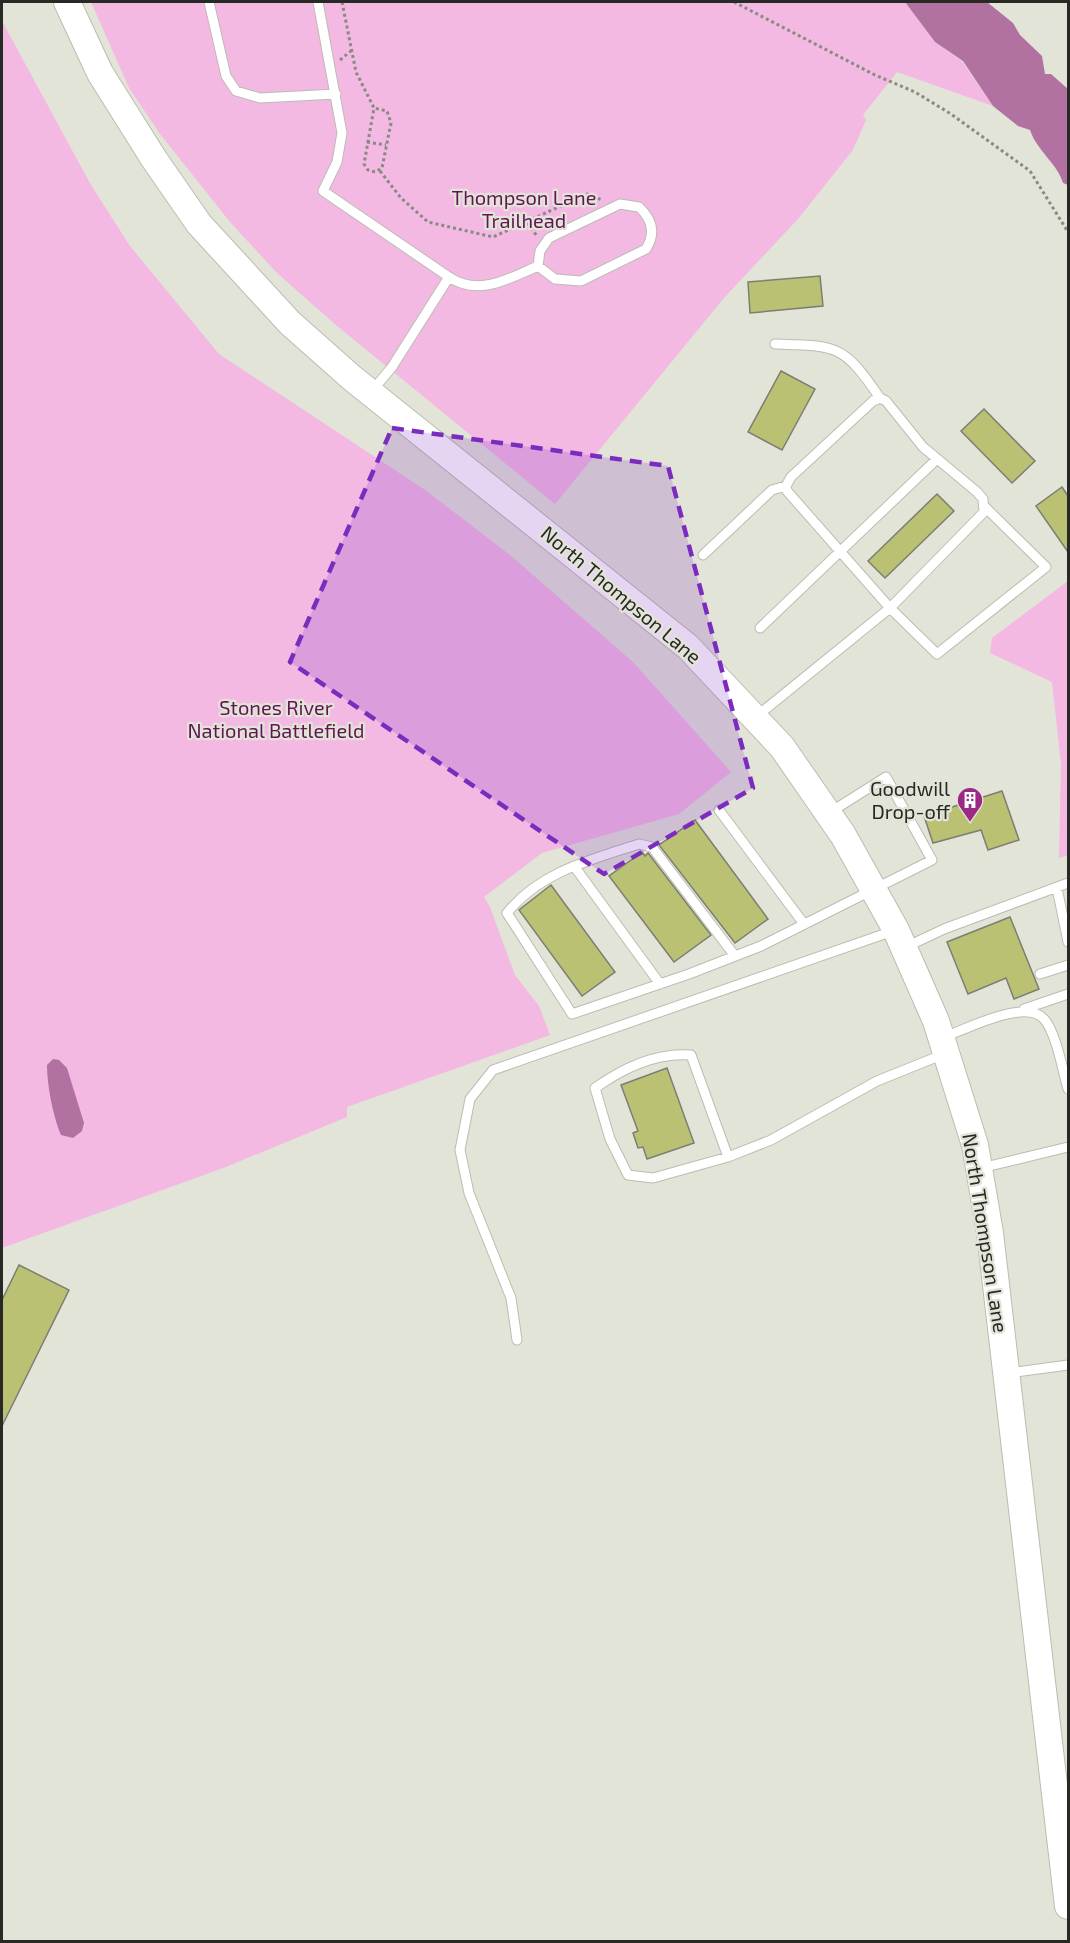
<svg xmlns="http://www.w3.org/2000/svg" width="1070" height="1943" viewBox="0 0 1070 1943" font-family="'Exo 2',sans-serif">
<rect width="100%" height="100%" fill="#e3e4d8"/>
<path fill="#f3b9e3" d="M91,2H905L935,42L962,61L993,106L897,72L863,115L866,120L853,150L798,219L724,298L555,504L337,326L277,273L230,222L160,134L129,88Z
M2,21L91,185L130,246L219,354L425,490L510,555L633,662L731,772L679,814L542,853L484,897L490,907L515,975L539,1006L550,1035L347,1107V1117L226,1167L2,1248Z
M1068,581V855L1059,858L1061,764L1052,682L990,653L992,638Z"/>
<path fill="#b172a1" d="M905,2H987L1013,23L1020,35L1042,56L1045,74H1051L1068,89V185L1063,183C1057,163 1037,151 1030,130L1018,126L993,106L963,61L935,42Z
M53,1059L59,1060L67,1068L84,1123L82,1131L73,1138L61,1135C53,1116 47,1085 47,1065Z"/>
<path fill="#bac173" stroke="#7d7e73" stroke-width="1.5" d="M820,276L823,306L750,313L748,282Z
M781,371L815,389L782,450L748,432Z
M984,409L1035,461L1012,483L961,431Z
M1062,487L1068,496V552L1036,506Z
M937,494L954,511L885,578L868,561Z
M1002,791L1019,840L988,850L981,830L933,843L924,816Z
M695,820L768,919L735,943L659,845Z
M642,852L645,856L648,853L711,935L674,962L609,876Z
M551,885L615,972L582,996L519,910Z
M1010,917L1039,989L1014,999L1006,978L968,994L947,942Z
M667,1068L694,1143L647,1159L643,1147L638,1148L633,1133L638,1131L621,1085Z
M19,1265L69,1290L2,1426V1300Z"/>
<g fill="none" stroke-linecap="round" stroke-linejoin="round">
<g stroke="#bbbdb1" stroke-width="11">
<path id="lane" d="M209,2L226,76L236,91L260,98L336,94
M318,2L342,133L337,162L323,191L449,277C479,297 510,278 538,266L555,279L581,281L646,249C656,233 652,219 639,207L620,204L549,238L540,251L538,266
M775,344C838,346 843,344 880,398
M372,391L392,367L449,277
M703,555L772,490L786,486
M760,628L937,459
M757,716L890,608L984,512L983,499L977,492L923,447L886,401L880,398L873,401L791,477L786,486L787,491L890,608L937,654L1046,567L984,506
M719,810L804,924
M574,866L660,984
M1057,888L1068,942
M906,947L944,929L1068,883
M735,956L652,847L639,844C590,860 540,872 507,913L572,1014L689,974L761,946L932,860L886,777L829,813
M1040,974L1068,965
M1024,1009L1068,994
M944,1037C967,1029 1025,998 1044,1019C1056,1032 1063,1072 1068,1089
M728,1157L691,1055C656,1052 623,1068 595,1088L610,1139L628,1175L653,1178L728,1157L771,1140L877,1081L944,1054
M981,1168L1068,1147
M517,1340L511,1298L469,1193L460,1150L470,1099L493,1070L893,931
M1008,1373L1068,1365"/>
</g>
<g stroke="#bbbdb1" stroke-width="28">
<path id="secondary" d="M67,2L100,73L154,159L199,224L290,323L352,378L688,647L782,747L843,835L896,930L936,1021L975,1145L990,1233L1068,1906"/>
</g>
<path stroke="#898a82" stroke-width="3" stroke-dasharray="3 3" stroke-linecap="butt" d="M342,2L356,72L374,108L364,164L368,170L375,172L382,168L391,123L387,111L374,108
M734,2L875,75L915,92L951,114L1030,171L1068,232
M340,60L351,51
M367,142L386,145
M380,171L401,198L428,222L493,237L587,194L602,200
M527,223L537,236"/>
<use href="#lane" stroke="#fff" stroke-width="9"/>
<use href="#secondary" stroke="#fff" stroke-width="26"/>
</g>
<path fill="#7b2cbf" fill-opacity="0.2" stroke="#7b2cbf" stroke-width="4.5" stroke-dasharray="12 8" stroke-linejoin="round" d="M392,428L668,466L753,788L604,874L290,662Z"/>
<defs>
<g id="building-pin" transform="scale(1.35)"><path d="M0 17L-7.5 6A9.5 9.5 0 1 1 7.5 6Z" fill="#9b2986" stroke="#e3e4d8"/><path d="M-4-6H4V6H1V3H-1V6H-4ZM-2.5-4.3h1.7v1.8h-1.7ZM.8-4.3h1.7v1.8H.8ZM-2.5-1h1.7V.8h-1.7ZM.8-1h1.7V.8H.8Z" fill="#fff"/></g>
</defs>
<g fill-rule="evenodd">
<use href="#building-pin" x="970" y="800"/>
</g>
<g text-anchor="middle" stroke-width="4.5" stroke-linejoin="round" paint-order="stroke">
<g font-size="20" fill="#621554" stroke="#e3e4d8">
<text x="524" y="205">Thompson Lane<tspan x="524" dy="23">Trailhead</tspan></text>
<text x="276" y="715">Stones River<tspan x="276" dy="23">National Battlefield</tspan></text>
</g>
<g font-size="20" fill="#282824" stroke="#e3e4d8">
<text transform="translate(621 595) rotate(40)" y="7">North Thompson Lane</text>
<text transform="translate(985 1233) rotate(81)" y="7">North Thompson Lane</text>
</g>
<g font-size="20" fill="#282824" stroke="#e3e4d8" text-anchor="end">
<text x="950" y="796">Goodwill<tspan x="950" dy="23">Drop-off</tspan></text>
</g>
</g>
<rect width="1070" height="1943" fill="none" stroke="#282824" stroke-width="6"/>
</svg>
